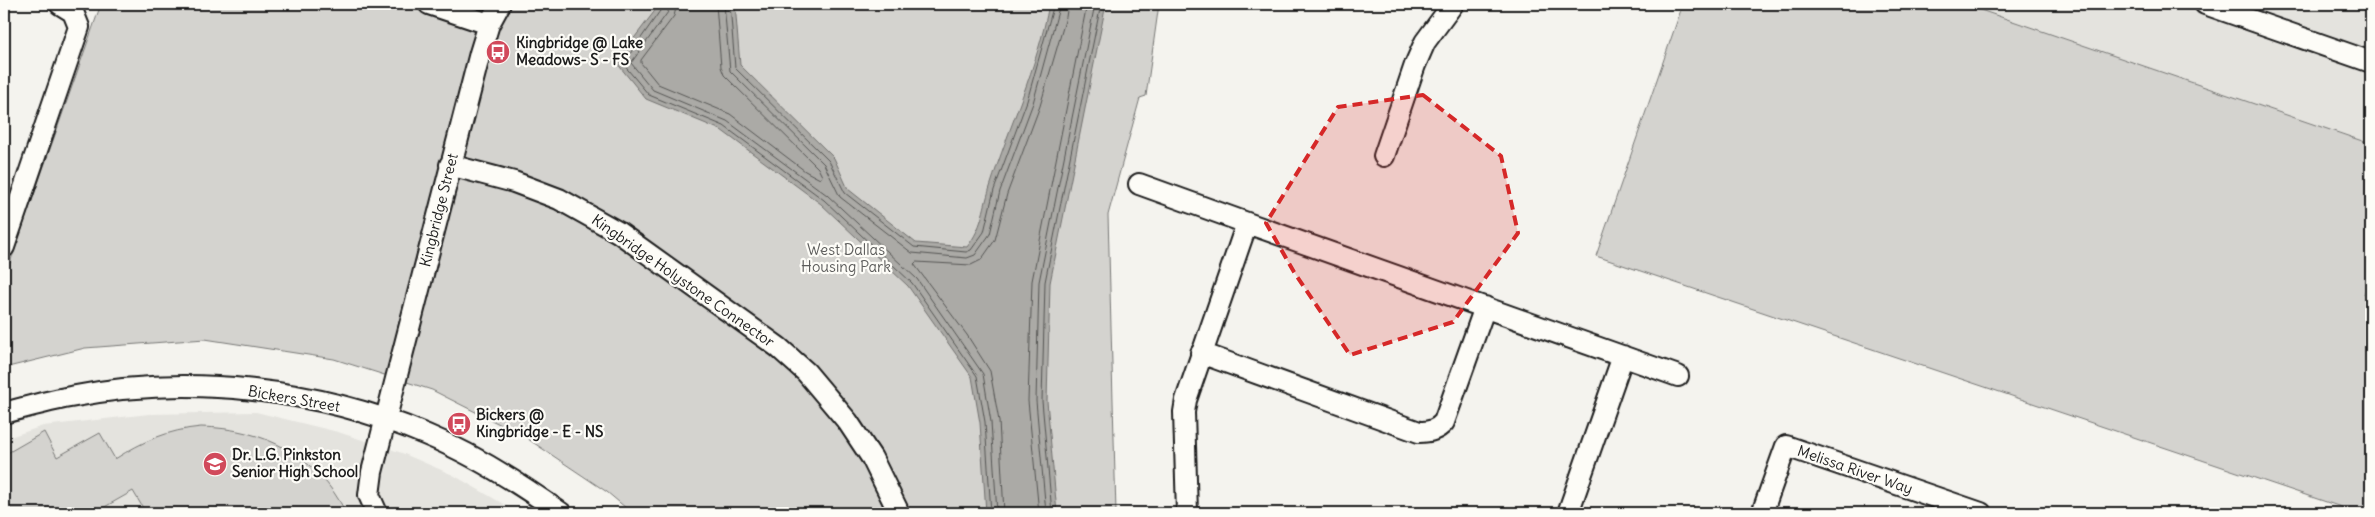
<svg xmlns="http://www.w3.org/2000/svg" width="2375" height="517" viewBox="0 0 2375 517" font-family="Delius,sans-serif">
<rect width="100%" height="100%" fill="#f4f3ee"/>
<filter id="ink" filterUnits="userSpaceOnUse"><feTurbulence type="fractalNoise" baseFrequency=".02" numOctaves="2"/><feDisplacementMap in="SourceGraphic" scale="10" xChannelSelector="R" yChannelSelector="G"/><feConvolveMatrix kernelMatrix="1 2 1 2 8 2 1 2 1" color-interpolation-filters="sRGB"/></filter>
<g filter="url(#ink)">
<path fill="#e4e3de" d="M1963,4H2371V144Z
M256,412L338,432L402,453L453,475L519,513H4V439L43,426L149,414Z"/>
<path fill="#d4d3cf" stroke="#787876" d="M101,4H1159L1146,96L1140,98L1108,215L1116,513H632L607,492L525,437L432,390L334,359L205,339L85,348L4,368V280Z
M1683,4H1963L2371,144V274L2364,294L2371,297V513H2359L1596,256Z
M201,427C263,428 318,456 346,513H146L133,491L94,513H4V455L44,432L57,457L100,433L115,459C143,441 168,430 201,427Z"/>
<path fill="#abaaa6" stroke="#72716f" d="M660,4H735L740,65L834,158L848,189L916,243L967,247C983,226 982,212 990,187C1009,126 1038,67 1049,4H1106L1050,283L1047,401L1057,513H986L980,423L972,377L908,286L821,204L721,130L646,99L616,62Z"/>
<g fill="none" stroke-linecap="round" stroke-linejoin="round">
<path stroke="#555553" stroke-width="1" d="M663,4L662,8L623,64L649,95L724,126L824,200L912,283L977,376L985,422L991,513
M670,4L668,12L631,63L653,90L727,121L827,195L917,279L983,374L991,422L997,513
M677,4L674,16L641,60V63L658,84L730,114L805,171L820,179L822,176L818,168L724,75L721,67L716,4
M724,4L730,71L824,164L840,197L912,253L967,258L975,255L990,234L1000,191L1033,103L1060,4
M730,4L735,68L829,161L845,193L914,247L966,252L971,250L984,232L994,190L1027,101L1054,4
M1004,513L999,421L990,371L967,335L914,264L916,262L971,265L981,260L995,240L1007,194L1040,106L1066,17L1068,4
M1039,513L1028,401L1032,281L1087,4
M1046,513L1036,401L1039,282L1095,4
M1052,513L1042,401L1045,282L1101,4"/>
<g stroke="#1c1c1c" stroke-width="24">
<path id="minor" d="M429,4L489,24
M2205,4L2371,62
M1384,156L1415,65L1425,42L1453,4
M450,165L514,182L559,199L618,232L778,347L806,372L848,422L872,458L899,513
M1139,184L1247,223
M4,247L79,27L73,12L60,4
M1201,353L1419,432C1430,432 1437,430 1444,422L1485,307
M4,413C26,407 48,401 70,397C188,374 317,388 427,435C475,455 519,483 561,513
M377,513L369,495L372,472L480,53L489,24L500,4
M1187,513L1184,412L1186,400L1247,223L1678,376
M1568,513L1623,356
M1762,513L1786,446L1981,513"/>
</g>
<use href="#minor" stroke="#fdfcf7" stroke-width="20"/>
</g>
</g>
<path fill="#d62828" fill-opacity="0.2" stroke="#d62828" stroke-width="4" stroke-dasharray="10 6" stroke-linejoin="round" d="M1423,95L1501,156L1518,233L1453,322L1350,355L1294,272L1266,223L1338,107Z"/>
<defs>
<g id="bus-disc" transform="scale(1.25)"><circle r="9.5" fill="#d1495b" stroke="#fdfcf7"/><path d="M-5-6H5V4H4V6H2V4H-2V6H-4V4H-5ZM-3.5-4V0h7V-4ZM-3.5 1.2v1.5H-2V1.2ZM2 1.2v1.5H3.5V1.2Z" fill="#fff"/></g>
<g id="school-disc" transform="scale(1.25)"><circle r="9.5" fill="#d1495b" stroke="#fdfcf7"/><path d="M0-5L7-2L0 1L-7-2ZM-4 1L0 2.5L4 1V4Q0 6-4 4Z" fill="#fff"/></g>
</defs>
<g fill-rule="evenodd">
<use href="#bus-disc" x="498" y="52"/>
<use href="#bus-disc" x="459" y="424"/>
<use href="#school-disc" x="215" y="464"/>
</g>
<g text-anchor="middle" stroke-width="4.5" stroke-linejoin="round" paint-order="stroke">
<g font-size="15" font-weight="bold" fill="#1c1c1c" stroke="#fdfcf7" text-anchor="start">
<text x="516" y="48">Kingbridge @ Lake<tspan x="516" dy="17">Meadows- S - FS</tspan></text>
<text x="476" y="420">Bickers @<tspan x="476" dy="17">Kingbridge - E - NS</tspan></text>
<text x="232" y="460">Dr. L.G. Pinkston<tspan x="232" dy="17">Senior High School</tspan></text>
</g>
<g font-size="15" fill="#1c1c1c" stroke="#fdfcf7">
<text transform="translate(439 210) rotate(-76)" y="5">Kingbridge Street</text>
<text transform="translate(683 281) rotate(35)" y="5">Kingbridge Holystone Connector</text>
<text transform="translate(294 399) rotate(10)" y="5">Bickers Street</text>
<text transform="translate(1855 470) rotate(19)" y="5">Melissa River Way</text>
</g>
<g font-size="15" fill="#5c5c5b" stroke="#fdfcf7">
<text x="846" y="255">West Dallas<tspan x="846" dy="17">Housing Park</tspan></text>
</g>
</g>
<rect width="2375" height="517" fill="none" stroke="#fdfcf7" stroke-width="20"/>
<rect x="10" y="10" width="2355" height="497" fill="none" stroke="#1c1c1c" stroke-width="2" filter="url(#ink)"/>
</svg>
